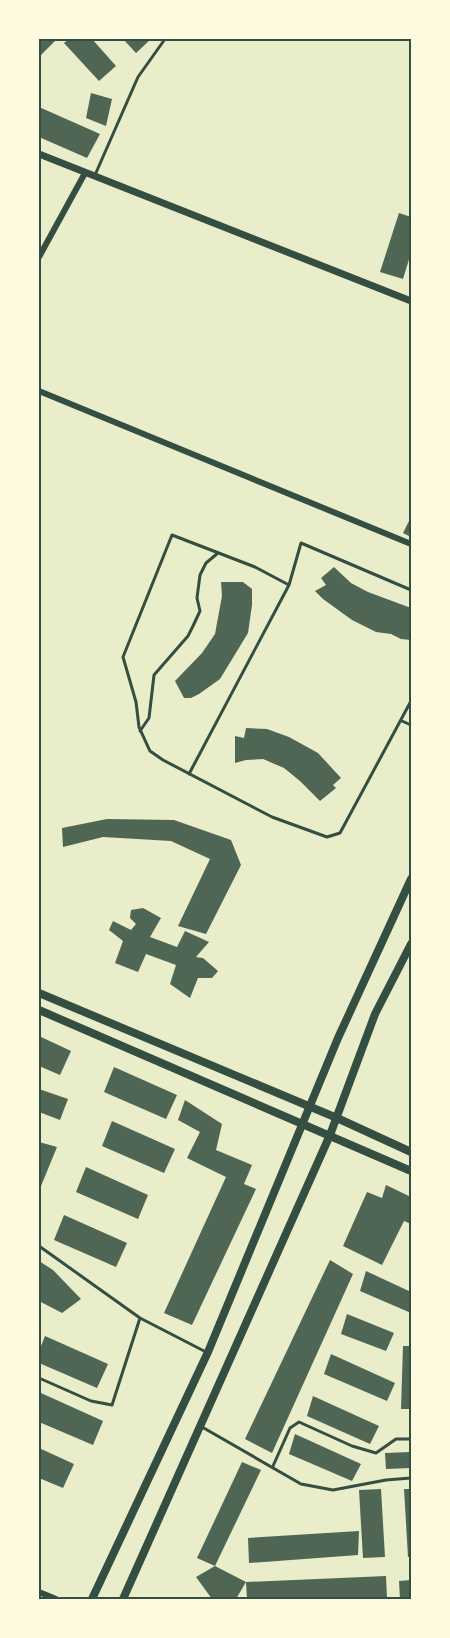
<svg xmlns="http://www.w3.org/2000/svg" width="450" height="1638" viewBox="0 0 450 1638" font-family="'Varela Round',sans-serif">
<rect width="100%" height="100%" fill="#e9edc9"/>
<path fill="#4f6655" d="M39,39H57L39,57Z
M69,39H92L116,66L99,81L64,43Z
M123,39H151L136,53Z
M91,93L112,99L106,126L86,118Z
M39,107L100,134L87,158L39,137Z
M399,213L411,217V253L403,279L380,272Z
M411,517V537L403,533Z
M334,567L351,583L368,592L411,608V640L401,639L391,634L376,632L352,620L323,599L315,591L326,585L321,578Z
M221,582H243L252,589V605L248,633L220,679L199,694L191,698H184L175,681L202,653L215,634L222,596Z
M246,728L267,729L289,737L318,753L341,778L333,785L336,788L320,801L300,781L284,768L263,759L246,760L235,763V736L244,738Z
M107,819L174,820L231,840L241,865L206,934L178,926L210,859L171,841L103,837L63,847L62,828Z
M143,908L161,918L150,937L177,947L185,931L209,942L196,957L203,958L218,971L212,978H198L190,998L170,984L176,965L146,954L138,972L115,963L123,941L109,930L113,921L131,930L136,924L130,918L131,910Z
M39,1036L71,1051L60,1075L39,1066Z
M114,1067L177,1095L166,1119L104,1092Z
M39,1089L68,1099L60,1120L39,1112Z
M185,1100L222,1124L216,1150L252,1165L244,1184L256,1189L192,1325L164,1313L226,1177L187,1158L200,1132L178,1120Z
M112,1121L175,1149L164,1173L102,1146Z
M39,1142L57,1147L39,1191Z
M86,1167L148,1195L138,1219L76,1192Z
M386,1185L411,1197V1224L404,1221L382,1265L343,1246L367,1192L382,1198Z
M64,1215L127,1243L116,1267L54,1240Z
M330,1260L353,1274L272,1453L245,1439Z
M39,1261L53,1270L81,1299L62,1313L39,1301Z
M366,1271L411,1292V1313L360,1291Z
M347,1314L394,1333L386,1351L341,1334Z
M45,1336L108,1364L97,1388L39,1363V1351Z
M403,1346H411V1409H401Z
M331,1354L395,1383L387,1401L324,1374Z
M41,1393L103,1421L93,1445L39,1422V1397Z
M313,1396L379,1426L370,1444L307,1416Z
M295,1434L361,1464L352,1481L289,1454Z
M39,1448L74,1464L63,1488L39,1478Z
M411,1452V1468L386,1469L385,1453Z
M242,1462L261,1470L215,1566L246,1582L236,1599H212L196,1577L215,1566L197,1558Z
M381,1489L385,1557L363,1558L359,1490Z
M404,1489H411V1557H408Z
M359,1531L358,1555L249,1563L248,1538Z
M386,1576L387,1598L247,1599L246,1582Z
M411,1580V1598L400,1599L399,1581Z"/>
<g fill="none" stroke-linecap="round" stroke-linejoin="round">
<path stroke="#344e41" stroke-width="3" d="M95,175L138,77L165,39
M411,590L301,543L289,585L255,567L172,535L123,657L136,702L139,727L150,751L163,760L272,817L327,837L340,833L411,701
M402,721L411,725
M140,731L149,718L154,675L188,636L193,626L200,611L197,598L200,575L206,563L218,553
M189,774L289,585
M39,1246L140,1318L206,1352
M39,1378L91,1401L112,1405L140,1318
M202,1427L301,1484L333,1490L386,1480L411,1478
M273,1466L290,1428L299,1422L352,1446L376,1453L396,1439H411"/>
<path stroke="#344e41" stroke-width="6" d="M39,257L85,173
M39,391L411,544
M39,1592L56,1599"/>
<path stroke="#344e41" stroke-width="7" d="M39,154L411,301"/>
<path stroke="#344e41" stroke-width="8" d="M39,993L337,1118L411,1152
M39,1010L411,1171
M92,1599L208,1352L338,1038L411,879
M123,1599L330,1135L375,1014L411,944"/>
</g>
<rect width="450" height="1638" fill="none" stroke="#fefae0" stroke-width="81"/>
<rect x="40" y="40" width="370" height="1558" fill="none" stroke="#344e41" stroke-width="2"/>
</svg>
